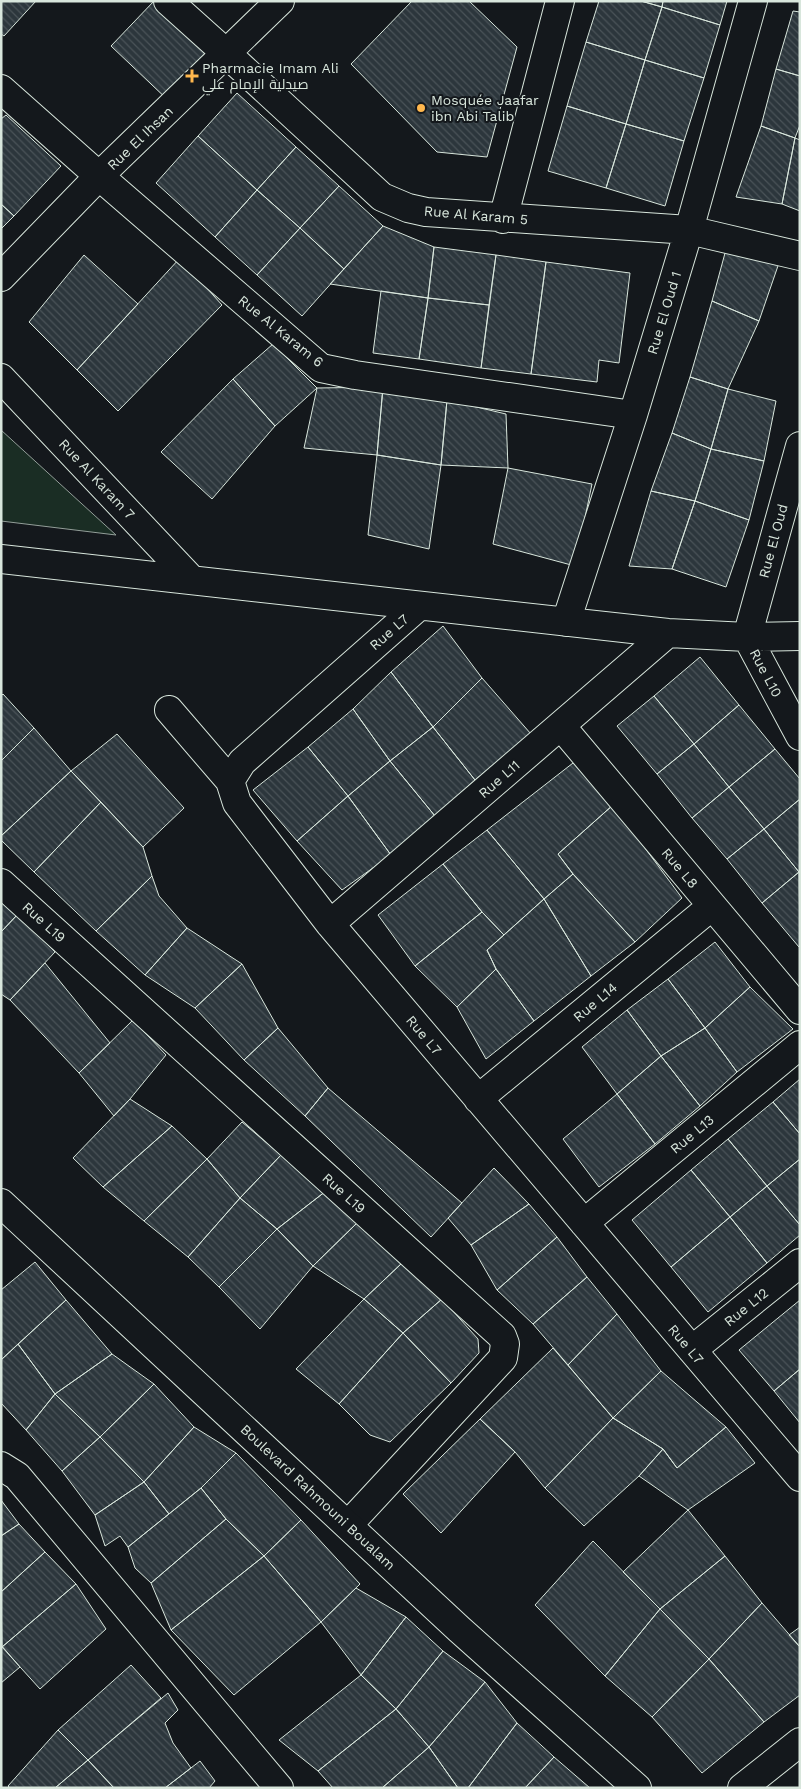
<svg xmlns="http://www.w3.org/2000/svg" width="801" height="1789" viewBox="0 0 801 1789" font-family="'Work Sans',Cairo,sans-serif">
<defs>
<pattern id="building-back-hatch" width="6" height="6" patternUnits="userSpaceOnUse" patternTransform="scale(1.25)"><rect width="6" height="6" fill="#2c363c"/><path d="M-1 5l2 2M0 0l6 6M5-1l2 2" fill="none" stroke="#4a5358"/></pattern>
</defs>
<rect width="100%" height="100%" fill="#14181c"/>
<path fill="#1a2d24" stroke="#939e99" d="M1,430L116,535L1,521Z"/>
<path fill="url(#building-back-hatch)" stroke="#d8e6dc" d="M1,1H36L4,36L1,34Z
M154,1H160L216,55L171,103L111,46Z
M412,1H469L517,47L487,157L437,152L351,64Z
M599,1H641L662,7L645,60L586,42Z
M641,1H663L662,7Z
M663,1H727L720,25L662,7Z
M662,7L720,25L704,78L645,60Z
M793,11L800,12V76L776,69Z
M586,42L645,60L626,124L567,106Z
M645,60L704,78L684,141L626,124Z
M776,69L800,76V125L795,138L761,126Z
M237,93L296,147L257,190L198,136Z
M567,106L626,124L606,188L548,171Z
M6,115L61,166L14,216L1,204V119Z
M626,124L684,141L665,206L606,188Z
M761,126L795,138L782,204L736,197Z
M198,136L257,190L215,237L156,183Z
M795,138L800,140V211L782,204Z
M296,147L339,186L300,228L257,190Z
M339,186L383,226L344,269L300,228Z
M257,190L300,228L257,275L215,237Z
M1,204L14,216L1,229Z
M383,226L434,247L428,298L330,284Z
M300,228L344,269L302,316L257,275Z
M728,242L780,260L759,321L712,301Z
M434,247L496,255L489,305L428,298Z
M84,255L138,304L77,370L29,322Z
M496,255L546,262L531,374L481,368Z
M180,258L222,305L118,411L77,370Z
M546,262L630,273L619,363L599,360L597,382L531,374Z
M381,291L428,298L419,359L373,353Z
M428,298L489,305L481,368L419,359Z
M712,301L759,321L728,389L690,377Z
M273,344L317,388L275,426L233,379Z
M690,377L728,389L711,449L672,433Z
M233,379L275,426L212,499L161,452Z
M383,387L377,455L304,448L317,388Z
M383,387L447,400L441,465L377,455Z
M728,389L776,401L764,461L711,449Z
M447,400L506,414L508,468L441,465Z
M672,433L711,449L695,501L651,491Z
M711,449L764,461L749,520L695,501Z
M377,455L441,465L429,549L368,535Z
M508,468L592,484L575,566L493,544Z
M651,491L695,501L672,569L629,566Z
M695,501L749,520L726,587L672,569Z
M443,626L482,678L433,727L391,672Z
M700,657L739,705L694,744L654,696Z
M391,672L433,727L390,761L353,709Z
M482,678L531,734L475,780L433,727Z
M3,694L34,728L1,761V696Z
M654,696L694,744L657,774L617,726Z
M739,705L775,749L729,787L694,744Z
M353,709L390,761L348,796L308,747Z
M433,727L475,780L435,816L390,761Z
M34,728L71,771L1,836V761Z
M117,734L184,808L143,847L71,771Z
M694,744L729,787L692,818L657,774Z
M308,747L348,796L297,841L253,790Z
M775,749L800,779V799L764,829L729,787Z
M390,761L435,816L391,855L348,796Z
M573,763L613,805L558,854L573,874L544,899L487,830Z
M71,771L101,802L34,872L1,840V836Z
M729,787L764,829L727,859L692,818Z
M348,796L391,855L342,890L297,841Z
M800,799V872H799L764,829Z
M101,802L143,847L152,876L96,931L34,872Z
M613,805L682,898L635,942L573,874L558,854Z
M764,829L799,872L762,903L727,859Z
M487,830L544,899L504,935L482,912L443,864Z
M443,864L482,912L415,966L378,915Z
M799,872L800,946L799,947L762,903Z
M573,874L635,942L591,976L544,899Z
M152,876L159,896L187,928L145,975L96,931Z
M544,899L591,976L534,1021L496,969L487,950Z
M1,902L18,914L1,932Z
M482,912L504,935L487,950L496,969L457,1007L415,966Z
M18,914L55,952L10,1000L1,994V932Z
M187,928L242,964L195,1008L145,975Z
M715,942L750,987L705,1028L668,979Z
M45,963L110,1043L79,1073L10,1000Z
M242,964L278,1028L244,1060L195,1008Z
M496,969L534,1021L486,1059L457,1007Z
M668,979L705,1028L661,1056L627,1010Z
M750,987L793,1029L737,1072L705,1028Z
M627,1010L661,1056L617,1094L582,1047Z
M133,1020L166,1055L130,1099L114,1116L79,1073Z
M278,1028L328,1088L305,1116L244,1060Z
M705,1028L737,1072L700,1106L661,1056Z
M661,1056L700,1106L655,1144L617,1094Z
M800,1079V1134L773,1102Z
M328,1088L462,1203L431,1237L305,1116Z
M617,1094L655,1144L599,1187L563,1139Z
M130,1099L172,1126L103,1187L73,1158Z
M773,1102L800,1134V1159L767,1186L728,1139Z
M242,1122L281,1155L240,1198L207,1159Z
M172,1126L207,1159L144,1221L103,1187Z
M728,1139L767,1186L730,1217L691,1170Z
M281,1155L326,1191L277,1229L240,1198Z
M207,1159L240,1198L188,1257L144,1221Z
M800,1159V1225L767,1186Z
M494,1168L529,1204L471,1245L448,1218Z
M691,1170L730,1217L671,1267L632,1220Z
M767,1186L800,1225V1235L767,1263L730,1217Z
M326,1191L358,1222L313,1266L277,1229Z
M240,1198L277,1229L219,1287L188,1257Z
M529,1204L557,1237L497,1290L471,1245Z
M730,1217L767,1263L708,1312L671,1267Z
M358,1222L402,1263L364,1299L313,1266Z
M277,1229L313,1266L260,1329L219,1287Z
M557,1237L587,1277L533,1324L497,1290Z
M35,1262L66,1300L1,1360V1290Z
M402,1263L442,1299L403,1333L364,1299Z
M587,1277L617,1314L568,1365L533,1324Z
M364,1299L403,1333L339,1404L296,1369Z
M442,1299L478,1339L479,1353L451,1383L403,1333Z
M66,1300L112,1354L55,1394L18,1344Z
M800,1300V1369L774,1391L739,1350Z
M617,1314L661,1371L613,1418L568,1365Z
M403,1333L451,1383L390,1442L370,1435L339,1404Z
M18,1344L55,1394L26,1430L1,1403V1360Z
M553,1348L613,1418L545,1488L515,1452L480,1419Z
M112,1354L154,1384L100,1437L55,1394Z
M800,1369V1423L774,1391Z
M661,1371L726,1427L677,1468L663,1449L613,1418Z
M154,1384L194,1427L144,1482L100,1437Z
M55,1394L100,1437L62,1471L26,1430Z
M613,1418L663,1449L639,1476L584,1526L545,1488Z
M480,1419L515,1452L441,1533L403,1494Z
M194,1427L236,1453L201,1488L169,1514L144,1482Z
M726,1427L755,1463L688,1510L639,1476L663,1449L677,1468Z
M100,1437L144,1482L95,1515L62,1471Z
M236,1453L301,1520L264,1556L226,1519L201,1488Z
M144,1482L169,1514L128,1547L120,1536L105,1546L95,1515Z
M201,1488L226,1519L151,1583L135,1568L128,1547Z
M1,1500L19,1524L1,1536Z
M688,1510L725,1556L660,1609L623,1572Z
M226,1519L264,1556L171,1630L151,1583Z
M301,1520L360,1584L321,1622L264,1556Z
M19,1524L45,1552L1,1592V1536Z
M593,1541L660,1609L605,1676L535,1605Z
M45,1552L76,1584L2,1647L1,1592Z
M264,1556L321,1622L234,1695L171,1630Z
M725,1556L762,1603L709,1659L660,1609Z
M76,1584L106,1629L40,1689L2,1647Z
M356,1588L406,1617L361,1675L321,1622Z
M762,1603L800,1647V1695L764,1722L709,1659Z
M660,1609L709,1659L652,1717L605,1676Z
M406,1617L443,1651L396,1709L361,1675Z
M800,1627V1647L789,1635Z
M1,1645L20,1667L1,1683Z
M443,1651L485,1682L429,1747L396,1709Z
M709,1659L764,1722L702,1773L652,1717Z
M131,1665L161,1698L88,1760L58,1730Z
M361,1675L396,1709L318,1771L279,1740Z
M485,1682L517,1723L468,1788H458L429,1747Z
M168,1693L178,1710L165,1723L173,1743L191,1768L165,1788H114L88,1760Z
M396,1709L429,1747L382,1788H333L318,1771Z
M517,1723L554,1757L525,1788H468Z
M58,1730L88,1760L55,1788H10L8,1786Z
M429,1747L458,1788H382Z
M554,1757L590,1788H525Z
M88,1760L114,1788H55Z
M200,1761L215,1781L209,1788H165Z"/>
<g fill="none" stroke-linecap="round" stroke-linejoin="round">
<g stroke="#d8e6dc" stroke-width="30">
<path id="street" d="M168,1L227,54L382,197L408,208L426,212L689,230L800,256
M1,89L99,176L321,368L355,375L633,415
M503,219L560,1
M1,277L99,176L280,1
M1,378L192,580
M800,446L747,637L800,736
M1,559L668,633L747,637L800,636
M566,622L633,415L689,230L753,1
M169,710L230,781L237,803L330,924L800,1477
M561,726L800,1010
M230,781L242,762L419,606
M1,883L502,1336L505,1344L503,1358L348,1525
M330,924L668,633
M478,1099L712,906
M584,1223L800,1045
M692,1350L800,1263
M1,1466L17,1476L279,1788
M742,1788L800,1742"/>
</g>
<g stroke="#d8e6dc" stroke-width="30">
<path id="secondary" d="M1,1203L459,1629L637,1788"/>
</g>
<use href="#street" stroke="#14181c" stroke-width="28"/>
<use href="#secondary" stroke="#14181c" stroke-width="28"/>
</g>
<g fill="#ffb74d" stroke="#14181c" stroke-width="2">
<path d="M189.5 68.5h5v5h5v5h-5v5h-5v-5h-5v-5h5z"/>
<circle cx="421" cy="108" r="5"/>
</g>
<g text-anchor="middle" stroke-width="4" stroke-linejoin="round" paint-order="stroke">
<g font-size="14" fill="#d8e6dc" stroke="#14181c" text-anchor="start">
<text x="202" y="73">Pharmacie Imam Ali<tspan x="202" dy="16">صيدلية الإمام علي</tspan></text>
<text x="431" y="105">Mosquée Jaafar<tspan x="431" dy="16">ibn Abi Talib</tspan></text>
</g>
<g font-size="14" fill="#d8e6dc" stroke="#14181c">
<text transform="translate(140 138) rotate(-44)" y="5">Rue El Ihsan</text>
<text transform="translate(476 215) rotate(5)" y="5">Rue Al Karam 5</text>
<text transform="translate(664 313) rotate(-73)" y="5">Rue El Oud 1</text>
<text transform="translate(281 331) rotate(39)" y="5">Rue Al Karam 6</text>
<text transform="translate(97 479) rotate(47)" y="5">Rue Al Karam 7</text>
<text transform="translate(773 541) rotate(-75)" y="5">Rue El Oud</text>
<text transform="translate(389 632) rotate(-41)" y="5">Rue L7</text>
<text transform="translate(766 673) rotate(62)" y="5">Rue L10</text>
<text transform="translate(499 779) rotate(-41)" y="5">Rue L11</text>
<text transform="translate(680 868) rotate(50)" y="5">Rue L8</text>
<text transform="translate(44 922) rotate(42)" y="5">Rue L19</text>
<text transform="translate(595 1002) rotate(-40)" y="5">Rue L14</text>
<text transform="translate(424 1035) rotate(50)" y="5">Rue L7</text>
<text transform="translate(692 1134) rotate(-40)" y="5">Rue L13</text>
<text transform="translate(344 1193) rotate(42)" y="5">Rue L19</text>
<text transform="translate(746 1307) rotate(-39)" y="5">Rue L12</text>
<text transform="translate(686 1344) rotate(50)" y="5">Rue L7</text>
<text transform="translate(318 1497) rotate(43)" y="5">Boulevard Rahmouni Boualam</text>
</g>
</g>
<rect width="801" height="1789" fill="none" stroke="#d8e6dc" stroke-width="5"/>
</svg>
